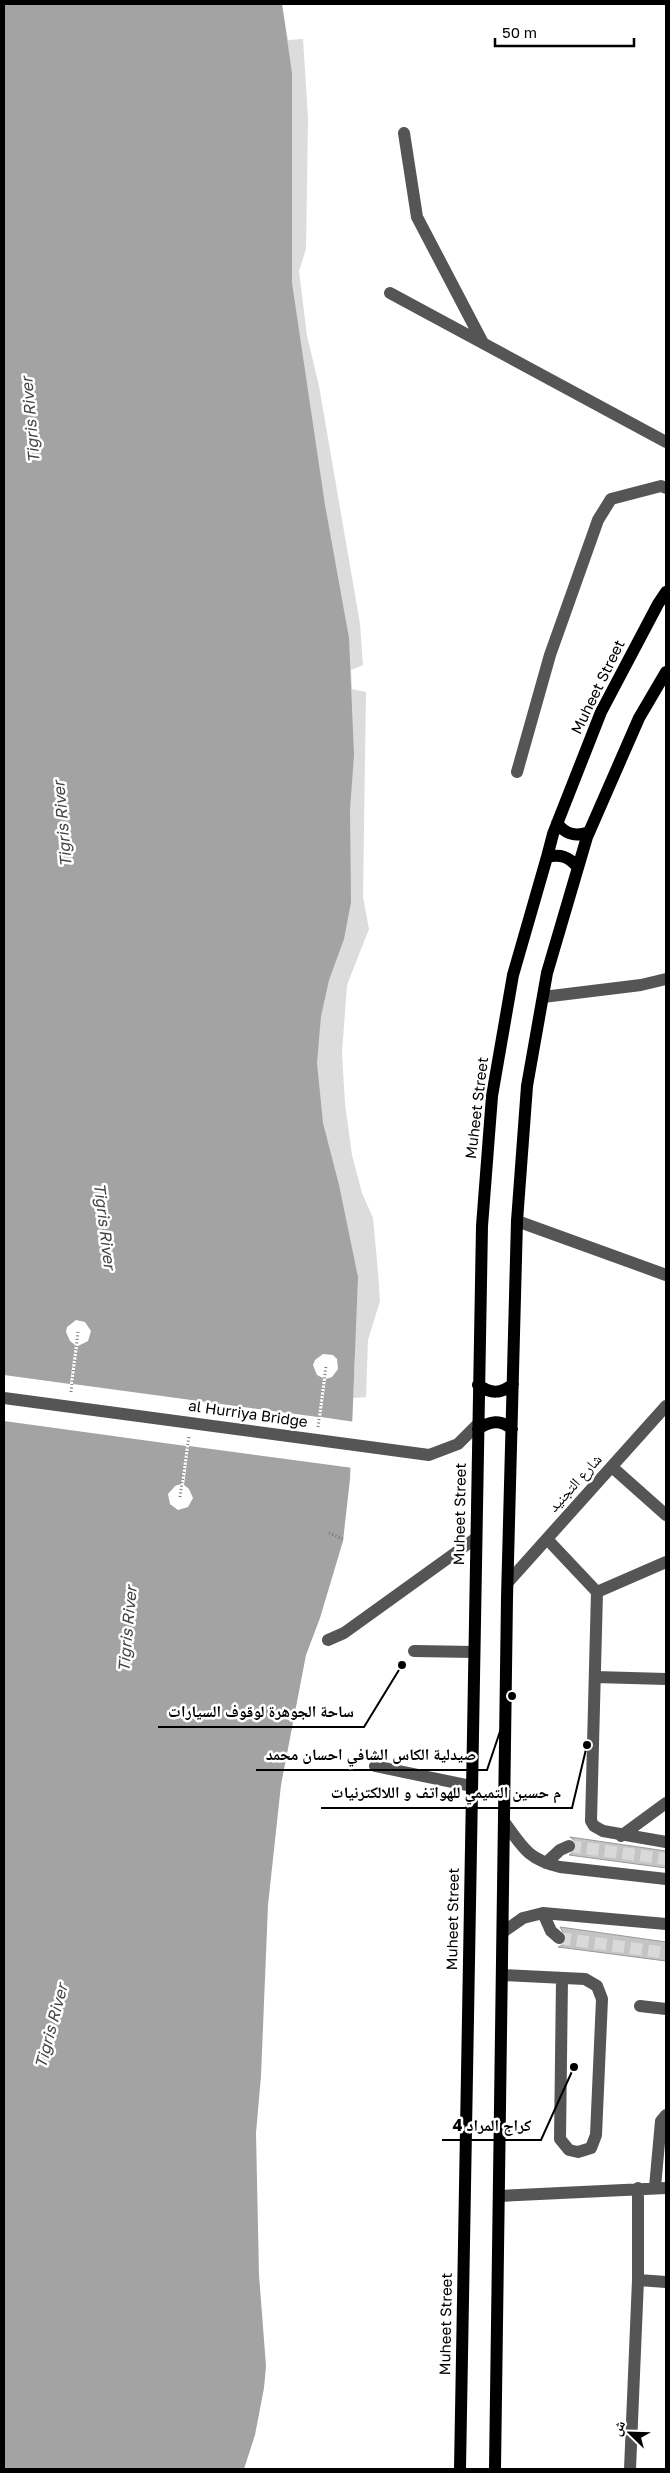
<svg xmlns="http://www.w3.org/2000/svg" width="670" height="2473" viewBox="0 0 670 2473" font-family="'Golos Text','Noto Naskh Arabic',sans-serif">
<rect width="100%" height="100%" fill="#fff"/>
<path fill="#dcdcdc" d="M282,4L288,40L303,39L308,118L306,249L299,271L307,336L319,386L360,624L363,665L351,670L352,689L366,692L363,897L369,929L347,985L342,1053L345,1104L352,1155L362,1193L373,1218L378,1272L380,1301L368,1340L366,1397L353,1398L355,1357L324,1205L245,44Z"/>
<path fill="#a3a3a3" d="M4,4H282L292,73V283L325,505L349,638L354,755L350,810L351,902L344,939L329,980L321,1016L317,1063L323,1123L339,1185L358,1277L350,1479L343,1541L320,1618L306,1655L281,1785L268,1905L261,2076L256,2133L259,2275L266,2366L264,2388L255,2435L244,2469H4Z"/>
<path fill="#fff" d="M76,1320L85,1322L91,1331L88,1341L78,1346L73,1384L318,1417L323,1378L317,1375L313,1365L315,1360L323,1354L333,1355L337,1359L338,1369L332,1377L326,1379L321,1417L355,1422L353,1468L189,1446L184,1485L189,1489L193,1498L188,1507L178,1510L170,1504L168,1494L175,1486L181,1484L186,1446L4,1421V1375L70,1384L75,1345L70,1341L66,1332L67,1327Z"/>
<path fill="#c4c4c4" stroke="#999" d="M570,1837L666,1851V1868L569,1855L575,1851L577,1846L576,1842Z
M560,1927L666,1942V1961L558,1947L565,1944L567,1939Z"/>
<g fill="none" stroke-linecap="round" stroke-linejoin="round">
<path stroke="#d9d9d9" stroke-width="12" stroke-dasharray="12 6" stroke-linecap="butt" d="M569,1846L666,1859
M559,1938L666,1953"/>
<path stroke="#777" stroke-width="3" stroke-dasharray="1 2.5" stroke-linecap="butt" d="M71,1392L78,1332
M318,1427L326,1366
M180,1497L189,1436
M329,1533L343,1539"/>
<path stroke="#555" stroke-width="12" d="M404,133L417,217L483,343
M390,293L666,442
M517,772L550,655L598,520L611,499L661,486L666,488
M543,997L641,985L666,979
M517,1221L666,1275
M4,1398L429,1455L458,1444L477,1425
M612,1467L666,1515
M547,1539L597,1592L666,1562
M509,1581L666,1406
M597,1592L591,1821L594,1826L603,1831L666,1842
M328,1640L344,1633L476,1538
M414,1651L474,1652
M595,1677L666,1679
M375,1766L471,1786
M505,1823C523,1848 528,1859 560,1867L666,1879
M621,1836L666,1803
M546,1863L560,1850L569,1846
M543,1913L551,1931L559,1938
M503,1932L523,1918L543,1913L666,1924
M502,1975L585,1979L597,1986L602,1999L596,2135L591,2148L578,2152L569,2150L560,2139L562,1979
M640,2006L666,2009
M655,2187L661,2121L666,2115
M499,2196L666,2188
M638,2280L666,2282
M630,2469L638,2280V2188"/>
<path stroke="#000" stroke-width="12" d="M557,823C566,835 576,837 589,832
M547,857C560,854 569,856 578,868
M478,1385C491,1394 501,1394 513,1384
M478,1429C490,1421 500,1419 512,1429
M460,2469L482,1226L492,1096L513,975L547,857L553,834L601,712L658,604L666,592
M495,2469L507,1598L517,1221L527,1086L547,973L587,837L639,718L666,672"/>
</g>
<g text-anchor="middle" stroke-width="5" stroke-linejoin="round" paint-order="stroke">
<g font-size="15" fill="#000" stroke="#fff">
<text transform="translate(598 687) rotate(-64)" y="5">Muheet Street</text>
<text transform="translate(477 1108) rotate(-83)" y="5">Muheet Street</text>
<text transform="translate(248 1414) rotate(8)" y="5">al Hurriya Bridge</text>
<text transform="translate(575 1483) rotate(-48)" y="5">شارع التجنيد</text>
<text transform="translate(460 1514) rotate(-89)" y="5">Muheet Street</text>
<text transform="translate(453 1919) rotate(-89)" y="5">Muheet Street</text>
<text transform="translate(446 2324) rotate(-89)" y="5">Muheet Street</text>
</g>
<g font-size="16" font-style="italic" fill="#444" stroke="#fff">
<text transform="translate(30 420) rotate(-95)" y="6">Tigris River</text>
<text transform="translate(62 824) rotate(-95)" y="6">Tigris River</text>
<text transform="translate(105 1226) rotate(83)" y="6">Tigris River</text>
<text transform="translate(127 1629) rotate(-85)" y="6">Tigris River</text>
<text transform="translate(51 2026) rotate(-75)" y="6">Tigris River</text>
</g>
</g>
<path fill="none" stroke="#000" stroke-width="2" d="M402 1665L364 1727H158M512 1696L487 1770H256M587 1745L572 1808H321M574 2067L541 2140H442"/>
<g fill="#000" stroke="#fff" stroke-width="2">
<circle cx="402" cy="1665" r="5"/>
<circle cx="512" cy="1696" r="5"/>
<circle cx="587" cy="1745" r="5"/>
<circle cx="574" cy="2067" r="5"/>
</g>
<g font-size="16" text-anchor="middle" font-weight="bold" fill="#000" stroke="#fff" stroke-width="5" stroke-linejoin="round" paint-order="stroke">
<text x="261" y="1717">ساحة الجوهرة لوقوف السيارات</text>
<text x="371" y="1760">صيدلية الكاس الشافي احسان محمد</text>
<text x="446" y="1798">م حسين التميمي للهواتف و اللالكترنيات</text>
<text x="492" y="2131">كراج المراد 4</text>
</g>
<rect width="670" height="2473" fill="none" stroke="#000000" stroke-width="10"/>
<g transform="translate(630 2433) rotate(293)" stroke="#ffffff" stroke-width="4" paint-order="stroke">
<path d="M0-4L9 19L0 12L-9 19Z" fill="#000000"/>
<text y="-8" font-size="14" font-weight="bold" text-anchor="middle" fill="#000000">ش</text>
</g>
<path d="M495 38v8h139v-8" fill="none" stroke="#000000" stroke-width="2.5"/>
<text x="502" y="38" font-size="15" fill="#000000" stroke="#ffffff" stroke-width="4" paint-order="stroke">50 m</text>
</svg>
